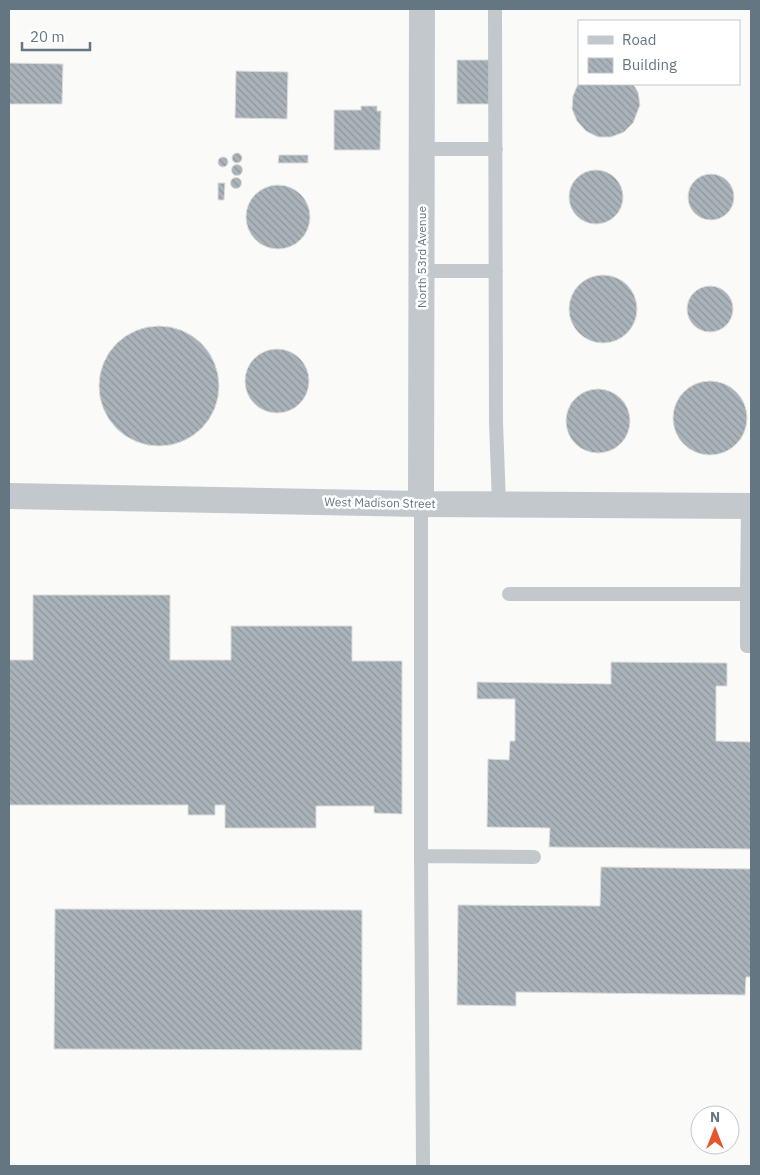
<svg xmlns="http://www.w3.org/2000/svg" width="760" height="1175" viewBox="0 0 760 1175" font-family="'IBM Plex Sans',sans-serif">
<defs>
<pattern id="building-back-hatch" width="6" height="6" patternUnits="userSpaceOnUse" patternTransform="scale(1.25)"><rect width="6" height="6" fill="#aab3b9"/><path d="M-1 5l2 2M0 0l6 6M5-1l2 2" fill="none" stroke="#8e969c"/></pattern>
</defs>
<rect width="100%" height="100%" fill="#fafaf8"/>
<path fill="url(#building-back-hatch)" stroke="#dcdcda" d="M457,60H490V104H457Z
M9,63L63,64L62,104H9Z
M236,71L288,72L287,119L235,118Z
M578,84H633L638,92L640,105L633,123L624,132L611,137H598L586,131L577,121L572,109L573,96Z
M361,106H377V111H381L380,150H334V110H361Z
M232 158a5 5 0 1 1 10 0a5 5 0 1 1-10 0Z
M279,155H308V163H278Z
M218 162a5 5 0 1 1 10 0a5 5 0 1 1-10 0Z
M231.5 170a5.5 5.5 0 1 1 11 0a5.5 5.5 0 1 1-11 0Z
M569 197a27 27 0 1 1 54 0a27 27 0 1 1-54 0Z
M688 197a23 23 0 1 1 46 0a23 23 0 1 1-46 0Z
M230.5 183a5.5 5.5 0 1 1 11 0a5.5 5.5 0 1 1-11 0Z
M218,183H225L224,200H218Z
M246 217a32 32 0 1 1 64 0a32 32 0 1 1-64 0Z
M569 309a34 34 0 1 1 68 0a34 34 0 1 1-68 0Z
M687 309a23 23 0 1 1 46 0a23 23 0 1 1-46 0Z
M99 386a60 60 0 1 1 120 0a60 60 0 1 1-120 0Z
M245 381a32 32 0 1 1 64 0a32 32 0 1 1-64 0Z
M673 418a37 37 0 1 1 74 0a37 37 0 1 1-74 0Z
M566 421a32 32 0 1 1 64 0a32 32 0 1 1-64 0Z
M33,595H170V660H231V626H352V661H402V814L374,813V806H316V828H225V805H215V815H188V805H9V660H33Z
M611,662L727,663V686H716V741L751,742V849L549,847L550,828L487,827L488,759L509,760L510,741H515V699H477V682L611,684Z
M601,867L751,869V977H746L745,995L516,992V1006L457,1005L458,905L600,906Z
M55,909L362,910V1050L54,1049Z"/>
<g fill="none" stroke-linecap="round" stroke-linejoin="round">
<path stroke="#c3c8cc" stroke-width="14" d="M495,9L496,422L499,504
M422,149H496
M422,271H496
M421,504V856L534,857
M509,594H747L748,506
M747,594V646H751
M421,856L423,1164"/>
<path stroke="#c3c8cc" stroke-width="26" d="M9,496L421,504L751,506
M421,504L422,9"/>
</g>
<g text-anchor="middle" stroke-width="5" stroke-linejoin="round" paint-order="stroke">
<g font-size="12" fill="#657683" stroke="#fff">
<text transform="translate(422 257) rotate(-90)" y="4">North 53rd Avenue</text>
<text transform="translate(380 503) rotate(1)" y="4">West Madison Street</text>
</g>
</g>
<rect width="760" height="1175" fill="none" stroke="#657683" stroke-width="20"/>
<rect x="578" y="20" width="162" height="65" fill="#ffffff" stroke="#c1c8cd"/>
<rect x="588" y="36" width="25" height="8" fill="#c3c8cc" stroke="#c1c8cd"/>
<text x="622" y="45" font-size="15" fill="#657683">Road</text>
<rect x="588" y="58" width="25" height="15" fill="url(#building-back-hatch)" stroke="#c1c8cd"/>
<text x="622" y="70" font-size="15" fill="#657683">Building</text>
<g transform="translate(715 1130)"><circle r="24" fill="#ffffff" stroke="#c1c8cd"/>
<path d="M0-4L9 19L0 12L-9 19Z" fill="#e4572e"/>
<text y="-8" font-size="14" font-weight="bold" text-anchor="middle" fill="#657683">N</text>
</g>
<path d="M22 42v8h68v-8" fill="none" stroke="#657683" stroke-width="2.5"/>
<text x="30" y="42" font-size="15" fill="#657683" stroke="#ffffff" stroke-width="4" paint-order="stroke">20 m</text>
</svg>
